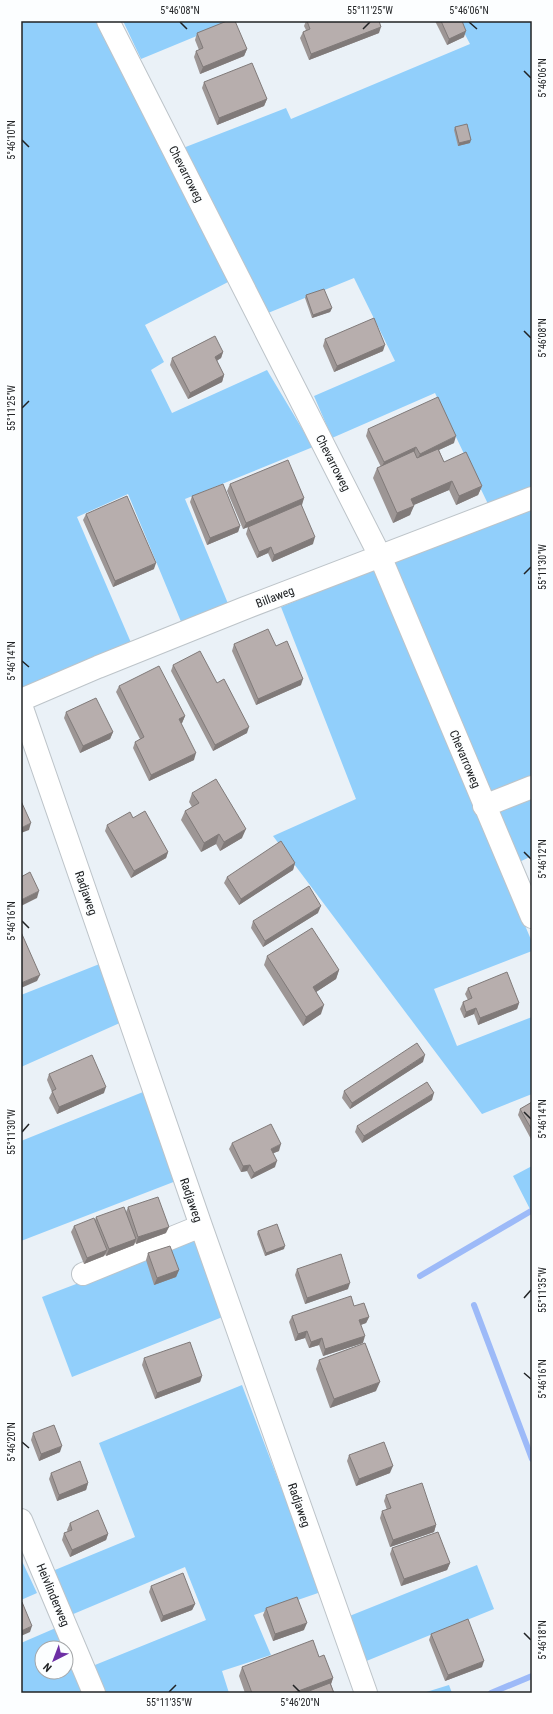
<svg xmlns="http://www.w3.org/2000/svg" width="553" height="1714" viewBox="0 0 553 1714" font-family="'Roboto Condensed',sans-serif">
<rect width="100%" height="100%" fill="#eaf1f7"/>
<path fill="#91cffb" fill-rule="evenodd" d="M21,21H98L230,281L145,325L164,362L151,370L172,413L267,370L313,447L185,499L229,606L182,624L128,494L77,517L132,645L23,690L21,682Z
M123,21H233L141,59Z
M458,21H532V489L488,504L435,393L332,438L314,396L395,361L354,278L268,313L183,148L286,108L291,119L470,44Z
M532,507V775L489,793L389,559Z
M374,569L532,942V951L434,989L457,1046L532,1017V1094L482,1114L273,836L356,799L281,607Z
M532,794V856L517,863L493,809Z
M102,963L122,1022L21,1067V995Z
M143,1092L176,1181L21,1241V1141Z
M532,1166V1213L513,1176Z
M197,1238L225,1316L72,1377L42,1297Z
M242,1385L321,1592L254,1615L271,1655L222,1671L229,1693H101L90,1667L206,1620L185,1567L71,1615L50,1572L135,1537L99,1443Z
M21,1559L37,1593L21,1600Z
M477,1565L494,1609L364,1662L347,1617Z
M58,1627L85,1693H21V1643ZM42,1648H66V1672H42Z
M449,1685L452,1693H423Z"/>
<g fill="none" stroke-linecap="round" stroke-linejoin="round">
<path stroke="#9dbaf8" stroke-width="6" d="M420,1276L531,1211
M474,1305L532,1459
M491,1693L532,1676"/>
<g stroke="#bdc4c9" stroke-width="24">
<path id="minor" d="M108,21L380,556L532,917
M21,700L98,667L245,608L532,498
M21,705L201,1226L366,1693
M484,806L532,787
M83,1274L201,1226
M21,1520L94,1693"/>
</g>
<use href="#minor" stroke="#fff" stroke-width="22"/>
</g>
<path fill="#9d9695" d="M306,21H379V33L309,60L300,38L303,32L306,30L304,26Z
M435,21H462L464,37L447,45Z
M197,33L247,49L244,56L200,74L194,57L196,51L199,50L195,40Z
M204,82L267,99L264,106L217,125L202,88Z
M455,127L470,143L458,146L454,130Z
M306,295L332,308L330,312L312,318L305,298Z
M325,339L383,351L334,372L323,346Z
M223,352L221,358L217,361L224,375L222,382L188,399L170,365L172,358Z
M368,429L454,443L439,450L444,462L482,486L478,495L456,505L449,490L413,505L410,515L393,523L373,478L377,468L381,467L366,436Z
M230,484L304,498L301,505L313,544L272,562L268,553L257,558L246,534L248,527L243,529L227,491Z
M192,496L240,526L238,532L207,545L190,502Z
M86,514L154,569L113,587L83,520Z
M234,644L276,646L301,685L256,705L232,651Z
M173,665L217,683L247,733L213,751L171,671Z
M119,686L185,716L182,723H181L194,760L149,781L133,748L135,742L140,739L116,692Z
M66,712L113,732L110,739L80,753L64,718Z
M192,793L242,838L220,851L216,844L201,852L181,820L185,811L192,807L189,802Z
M133,818L168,852L166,858L131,878L105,831L107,825Z
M295,863L293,870L239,905L224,883L227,877Z
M318,913L263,947L251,928L253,921Z
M267,956L339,970L336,979L316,992L321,1014L303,1026L264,965Z
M468,988L519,1003L517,1009L478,1025L474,1014L464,1018L460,1009L463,1002L468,1000L465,994Z
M423,1062L350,1109L342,1098L344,1091Z
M49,1074L104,1093L57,1114L49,1098L52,1092L47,1080Z
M432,1100L362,1143L355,1132L357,1126Z
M532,1102V1141L518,1115L520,1109Z
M232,1143L279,1151L273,1153L275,1167L251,1179L247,1171L241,1172L229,1149Z
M128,1207L166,1233L136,1244L135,1242L134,1245L106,1256L105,1254L104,1256L84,1264L71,1232L74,1226L95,1220L96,1217L126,1212Z
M258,1231L284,1249L265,1256L257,1234Z
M148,1253L179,1270L176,1277L154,1285L146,1260Z
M297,1269L348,1289L305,1304L295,1275Z
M354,1306L369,1317L366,1323L361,1325L363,1343L323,1356L319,1345L309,1348L305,1338L295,1341L289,1322L292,1316Z
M144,1358L202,1376L200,1382L155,1399L142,1365Z
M319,1360L376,1391L330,1408L316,1369Z
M33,1433L60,1452L39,1461L31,1440Z
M349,1455L390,1473L356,1486L347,1461Z
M51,1473L88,1483L86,1490L57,1501L49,1479Z
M386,1495L436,1525L434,1532L390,1547L380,1518L382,1511L387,1510L384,1501Z
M70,1523L108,1534L106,1540L70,1557L62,1540L64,1533L68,1532L67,1530Z
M392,1548L450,1563L447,1570L401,1586L390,1554Z
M151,1586L195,1604L192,1610L161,1622L149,1592Z
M266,1608L304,1630L273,1641L263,1615Z
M431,1634L482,1667L445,1681L429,1640Z
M319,1657L333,1678L331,1684L334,1693H245L239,1676L242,1667Z"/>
<path fill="#807a79" d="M381,27L379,33L309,60L311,54Z
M466,31L464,37L447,45L449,39Z
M247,49L244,56L200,74L203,67Z
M267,99L264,106L217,125L219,118Z
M471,140L470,143L458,146L459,143Z
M332,308L330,312L312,318L313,315Z
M385,345L383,351L334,372L337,366Z
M223,352L221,358L212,363L215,357Z
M224,375L222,382L188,399L190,393Z
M456,436L454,443L417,460L420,454Z
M416,447L414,453L381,468L384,462Z
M452,481L449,490L407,508L411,499Z
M482,486L478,495L456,505L459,496Z
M304,498L302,505L243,529L246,523Z
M414,506L410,515L393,523L397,513Z
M240,526L238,532L207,545L210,538Z
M315,537L313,544L272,562L274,555Z
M271,547L268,553L257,558L259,552Z
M156,563L154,569L113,587L115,581Z
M303,679L301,685L256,705L258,699Z
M185,716L182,723L177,725L179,719Z
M249,727L247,733L213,751L215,745Z
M113,732L110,739L80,753L83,746Z
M196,753L194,760L149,781L151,775Z
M31,823L29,830L21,833V828Z
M246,829L242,838L220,851L224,842Z
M219,834L216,844L201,852L204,843Z
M168,852L166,858L131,878L134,871Z
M295,863L293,870L239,905L241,899Z
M39,891L37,898L21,906V900Z
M321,906L318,913L263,947L265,941Z
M339,970L336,979L310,996L313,987Z
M40,975L37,981L21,988V983Z
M519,1003L517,1009L478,1025L480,1018Z
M324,1005L321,1014L303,1026L306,1017Z
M476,1008L474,1014L464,1018L466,1012Z
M425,1055L423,1062L350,1109L352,1103Z
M106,1087L104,1093L57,1114L59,1107Z
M434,1093L432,1100L362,1143L364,1136Z
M281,1144L279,1151L269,1155L271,1149Z
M277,1161L275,1167L251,1179L254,1173Z
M250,1165L247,1171L241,1172L243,1166Z
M169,1227L166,1233L136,1244L138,1237Z
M136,1239L134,1245L106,1256L109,1249Z
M285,1246L284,1249L265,1256L266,1253Z
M107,1250L104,1256L84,1264L87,1258Z
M179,1270L176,1277L154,1285L157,1278Z
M350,1283L348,1289L305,1304L307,1298Z
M369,1317L366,1323L357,1326L359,1320Z
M307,1331L305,1338L295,1341L298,1334Z
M365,1336L363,1343L323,1356L325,1349Z
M322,1338L319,1345L309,1348L311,1342Z
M202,1376L200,1382L155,1399L157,1393Z
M380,1382L376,1391L330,1408L334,1399Z
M62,1446L60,1452L39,1461L41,1454Z
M393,1466L390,1473L356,1486L359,1479Z
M88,1483L86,1490L57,1501L59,1495Z
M436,1525L434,1532L390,1547L393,1540Z
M108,1534L106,1540L70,1557L72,1550Z
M450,1563L447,1570L401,1586L404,1579Z
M195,1604L192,1610L161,1622L163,1616Z
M307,1623L304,1630L273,1641L275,1634Z
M32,1626L30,1632L21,1636V1631Z
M484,1661L482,1667L445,1681L448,1675Z
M333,1678L330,1687L314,1693H293Z"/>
<path fill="#b7aead" stroke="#807a79" d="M227,21H235L247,49L203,67L196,51L203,48L197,33Z
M307,21H379L381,27L311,54L303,32L310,29Z
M441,21H462L466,31L449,39Z
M252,63L267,99L219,118L204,82Z
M467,124L471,140L459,143L455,127Z
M324,289L332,308L313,315L306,295Z
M374,318L385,345L337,366L325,339Z
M215,336L223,352L215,357L224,375L190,393L172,358Z
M438,397L456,436L420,454L416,447L384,462L368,429Z
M438,449L444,462L466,452L482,486L459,496L452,481L411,499L414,506L397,513L377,468L414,451L417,458Z
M288,460L304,498L246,523L230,484Z
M223,484L240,526L210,538L192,496Z
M127,496L156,563L115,581L86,514Z
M301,504L315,537L274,555L271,547L259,552L248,527Z
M268,629L276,646L287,641L303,679L258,699L234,644Z
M200,651L217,683L224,679L249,727L215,745L173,665Z
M159,666L185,716L179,719L196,753L151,775L135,742L144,737L119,686Z
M96,698L113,732L83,746L66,712Z
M216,779L246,829L224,842L219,834L204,843L185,811L199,803L192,793Z
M21,801L31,823L21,828Z
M145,811L168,852L134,871L107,825L130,812L133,818Z
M281,841L295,863L241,899L227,877Z
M30,872L39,891L21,900V877Z
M309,886L321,906L265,941L253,921Z
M312,928L339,970L313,987L324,1005L306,1017L267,956Z
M21,932L40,975L21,983Z
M507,972L519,1003L480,1018L476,1008L466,1012L463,1002L472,998L468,988Z
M417,1043L425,1055L352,1103L344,1091Z
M92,1055L106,1087L59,1107L52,1091L56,1089L49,1074Z
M427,1082L434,1093L364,1136L357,1126Z
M532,1102V1130L520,1109Z
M271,1124L281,1144L271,1149L277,1161L254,1173L250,1165L243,1166L232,1143Z
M158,1197L169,1227L138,1237L128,1207Z
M124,1207L136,1239L109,1249L96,1217Z
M94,1218L107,1250L87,1258L74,1226Z
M277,1224L285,1246L266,1253L258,1231Z
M170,1246L179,1270L157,1278L148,1253Z
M341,1254L350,1283L307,1298L297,1269Z
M351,1296L354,1306L364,1303L369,1317L359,1320L365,1336L325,1349L322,1338L311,1342L307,1331L298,1334L292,1316Z
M190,1342L202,1376L157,1393L144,1358Z
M365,1343L380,1382L334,1399L319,1360Z
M54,1425L62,1446L41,1454L33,1433Z
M384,1442L393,1466L359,1479L349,1455Z
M80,1461L88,1483L59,1495L51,1473Z
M422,1483L436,1525L393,1540L382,1511L391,1508L386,1495Z
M98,1510L108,1534L72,1550L64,1533L72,1530L70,1523Z
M438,1532L450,1563L404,1579L392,1548Z
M183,1573L195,1604L163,1616L151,1586Z
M297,1597L307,1623L275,1634L266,1608Z
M21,1602H22L32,1626L21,1631Z
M468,1619L484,1661L448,1675L431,1634Z
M313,1640L319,1657L324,1655L333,1678L293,1693H252L242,1667Z
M330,1683L334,1693H304Z"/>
<path fill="none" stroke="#212325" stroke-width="1.5" d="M180,22L187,29M469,22L477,29M363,29L370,22M524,71L531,78M22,140L29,147M524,331L531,338M22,408L29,401M524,574L531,567M22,661L29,667M524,852L531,859M22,921L29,928M524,1112L531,1119M22,1132L29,1124M524,1298L531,1290M524,1373L531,1379M22,1442L29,1448M524,1633L531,1640M293,1685L300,1692M169,1692L176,1685"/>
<g text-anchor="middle" stroke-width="3" stroke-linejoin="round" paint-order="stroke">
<g font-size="12" fill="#212325" stroke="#fcfeff">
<text transform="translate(186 174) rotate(63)" y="4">Chevarroweg</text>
<text transform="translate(333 463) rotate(63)" y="4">Chevarroweg</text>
<text transform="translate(275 597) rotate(-21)" y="4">Billaweg</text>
<text transform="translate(465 759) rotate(67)" y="4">Chevarroweg</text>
<text transform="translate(86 893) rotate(71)" y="4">Radjaweg</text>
<text transform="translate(191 1200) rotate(71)" y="4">Radjaweg</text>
<text transform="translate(299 1505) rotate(71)" y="4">Radjaweg</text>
<text transform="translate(53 1595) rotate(67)" y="4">Heivlinderweg</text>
</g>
</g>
<rect width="553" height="1714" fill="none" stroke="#fcfeff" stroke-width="44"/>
<g transform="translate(54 1660) rotate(222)"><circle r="19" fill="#fcfeff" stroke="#a4a6a8"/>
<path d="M0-3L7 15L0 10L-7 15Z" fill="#6d2fa5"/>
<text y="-6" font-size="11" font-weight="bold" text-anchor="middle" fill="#212325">N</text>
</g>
<rect x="22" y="22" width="509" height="1670" fill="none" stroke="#212325" stroke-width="1.5"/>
<g font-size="10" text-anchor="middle" fill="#212325">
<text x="180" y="14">5°46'08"N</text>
<text x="370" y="14">55°11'25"W</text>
<text x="469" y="14">5°46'06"N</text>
<text transform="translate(542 78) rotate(-90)" y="4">5°46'06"N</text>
<text transform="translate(11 140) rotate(-90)" y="4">5°46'10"N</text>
<text transform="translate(542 338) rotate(-90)" y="4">5°46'08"N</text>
<text transform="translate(11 408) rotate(-90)" y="4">55°11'25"W</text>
<text transform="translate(542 567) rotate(-90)" y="4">55°11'30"W</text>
<text transform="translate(11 661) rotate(-90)" y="4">5°46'14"N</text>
<text transform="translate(542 859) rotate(-90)" y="4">5°46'12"N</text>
<text transform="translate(11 921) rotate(-90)" y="4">5°46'16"N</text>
<text transform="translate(542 1119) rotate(-90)" y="4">5°46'14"N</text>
<text transform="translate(11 1132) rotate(-90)" y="4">55°11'30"W</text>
<text transform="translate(542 1290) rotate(-90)" y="4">55°11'35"W</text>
<text transform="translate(542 1379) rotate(-90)" y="4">5°46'16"N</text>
<text transform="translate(11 1442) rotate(-90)" y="4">5°46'20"N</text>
<text transform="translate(542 1640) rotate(-90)" y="4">5°46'18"N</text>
<text x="169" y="1706">55°11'35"W</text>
<text x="300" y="1706">5°46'20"N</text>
</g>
</svg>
